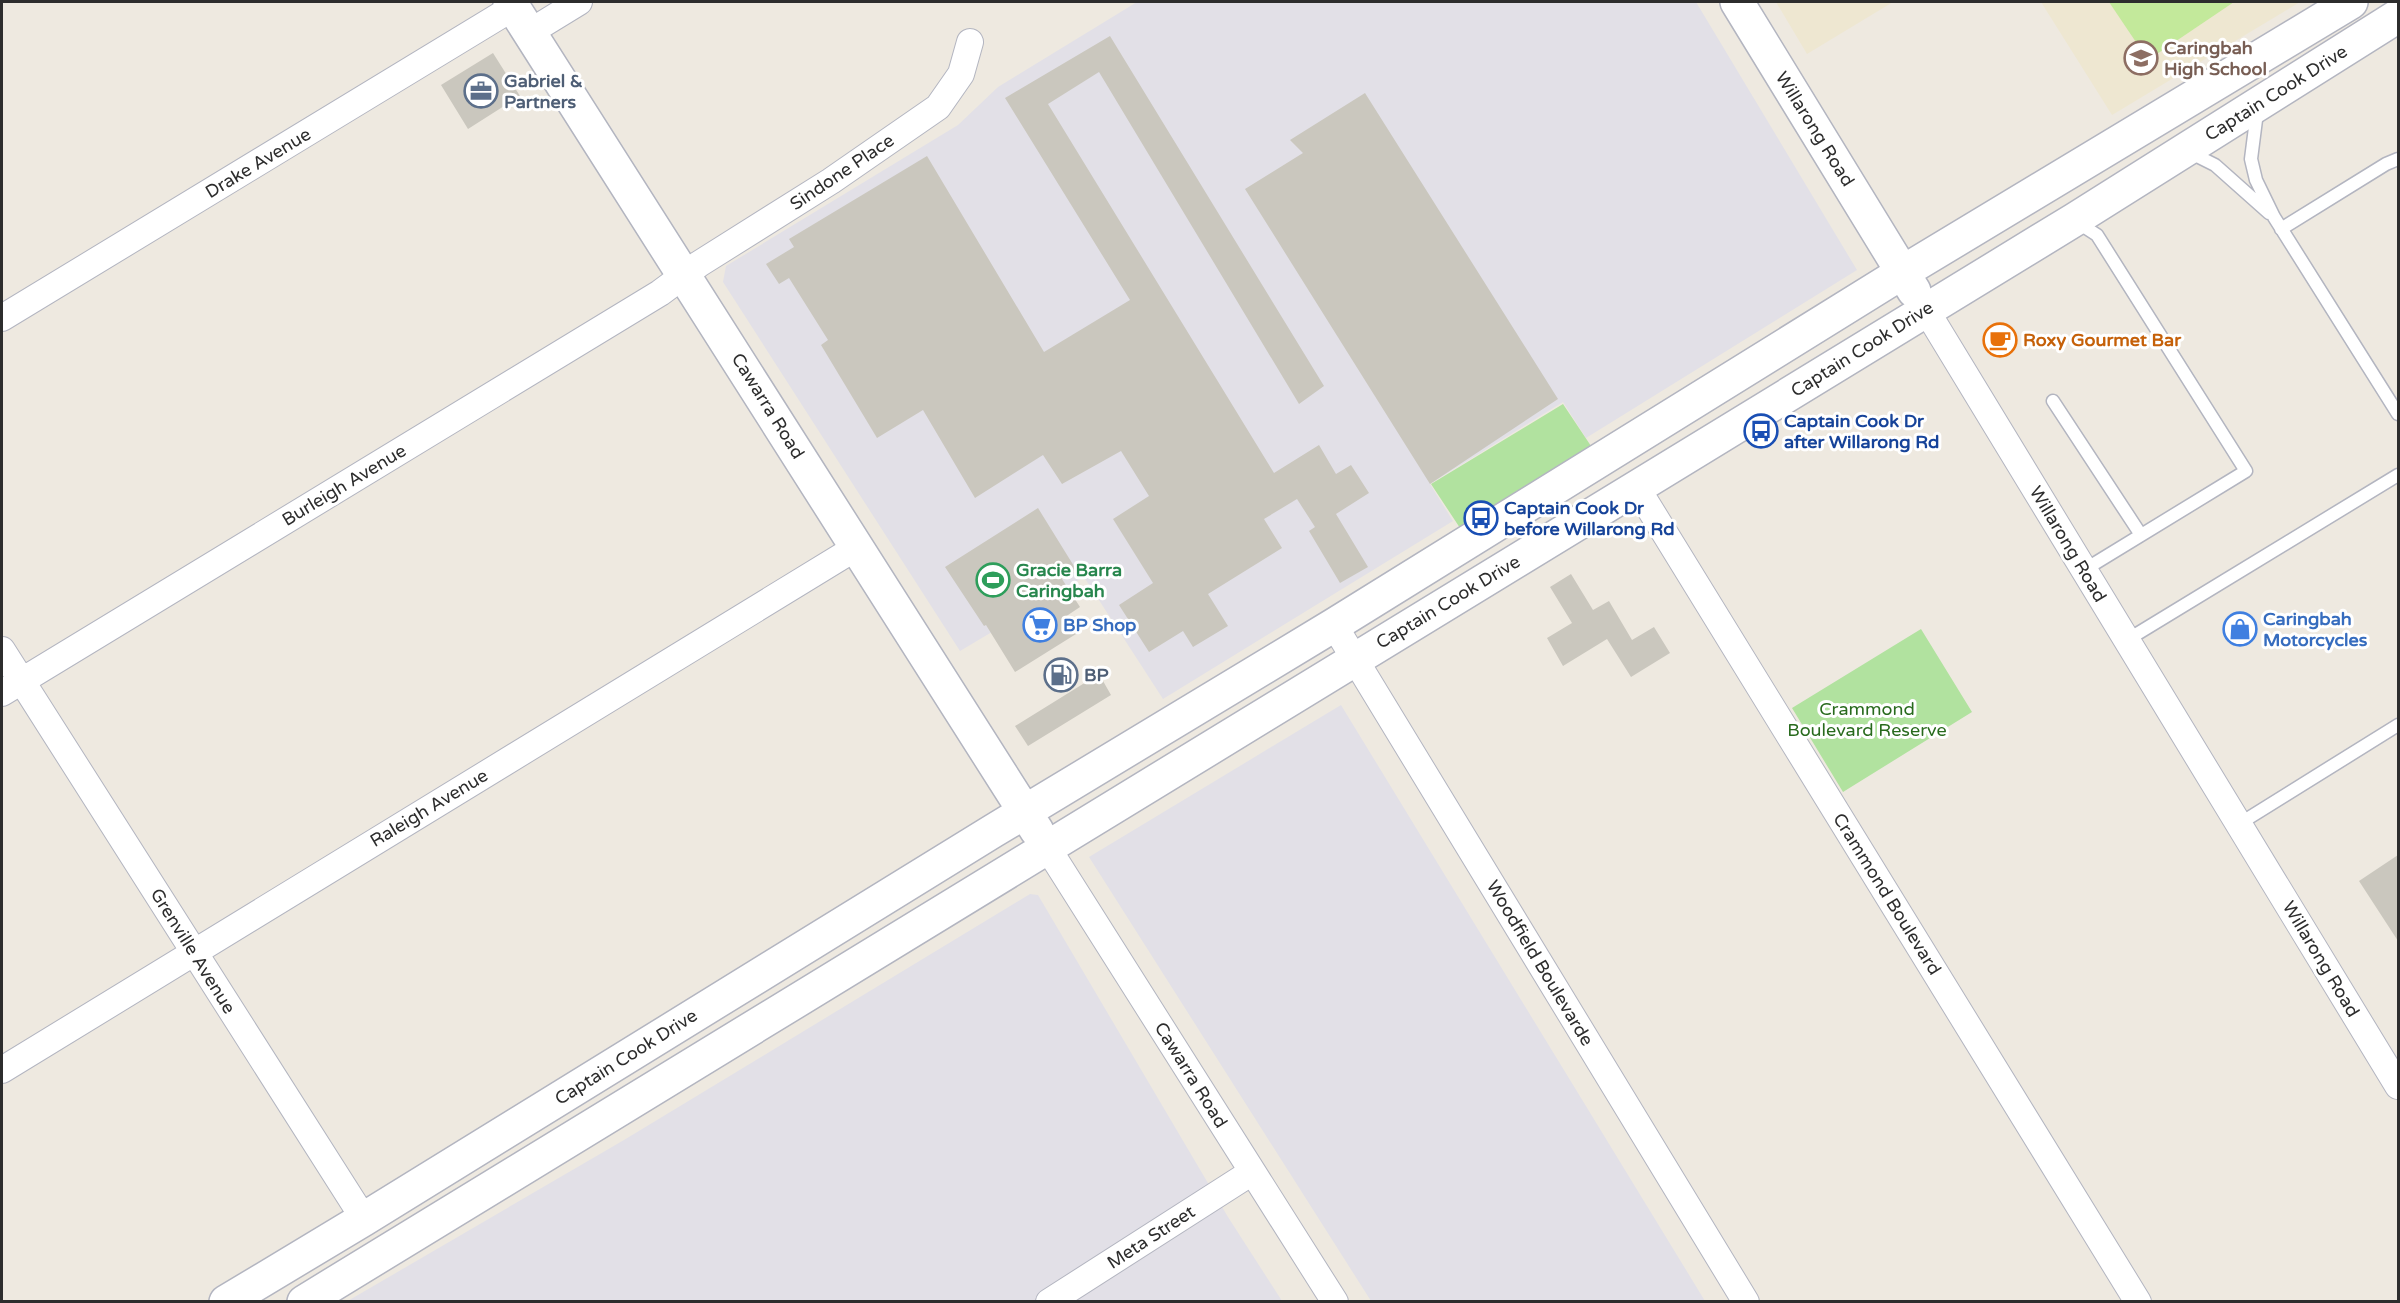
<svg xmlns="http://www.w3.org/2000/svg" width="2400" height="1303" viewBox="0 0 2400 1303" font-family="'Varela Round',sans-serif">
<rect width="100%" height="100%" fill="#eee9e0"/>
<path fill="#e2e0e7" d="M1137,2H1696L1857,270L1586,438L1563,402L1430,484L1453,521L1163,699L1084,577L960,651L723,282L726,266L958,125L998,87Z
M1341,705L1705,1301H1371L1089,857Z
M1030,894L1038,895L1228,1217L1282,1301L346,1302L624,1140Z"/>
<path fill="#eee7d1" d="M1776,2H1893L1807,54Z
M2041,2H2300L2112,115Z"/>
<path fill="#b1e29f" d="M1563,404L1591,446L1460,528L1431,484Z
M1921,629L1972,712L1843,792L1792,708Z"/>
<path fill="#c3e99b" d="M2109,2H2234L2148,60Z"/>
<path fill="#cac7be" d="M1110,36L1324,386L1299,404L1099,72L1048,104L1274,473L1319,445L1336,474L1351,465L1369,493L1336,514L1368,567L1340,583L1309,531L1315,527L1297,499L1264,519L1282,548L1208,594L1228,626L1193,647L1183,631L1149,652L1119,605L1153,583L1113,519L1149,496L1121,451L1062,484L1043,455L975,498L923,410L877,438L821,345L828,340L789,278L779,284L766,264L794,247L789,239L927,156L1044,352L1130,300L1005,98Z
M493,53L520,96L468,129L441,85Z
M1365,93L1558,399L1430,484L1245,189L1303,153L1290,140Z
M1038,508L1077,571L1062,579L1080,607L1065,617L1076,634L1015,672L986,625L984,626L945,567Z
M1571,574L1593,610L1609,601L1632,640L1654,627L1670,653L1631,677L1607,639L1563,666L1547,638L1572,623L1550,587Z
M1099,674L1111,695L1028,746L1015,726Z
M2398,855V941L2359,881Z"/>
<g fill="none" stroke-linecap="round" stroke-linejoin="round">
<g stroke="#b3b5c0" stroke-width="15">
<path id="lane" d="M2257,112L2251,159L2256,180L2274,217L2398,414
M2187,151L2215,165L2269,213
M2077,222L2097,235L2246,471L2084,570
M2281,229L2386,164L2398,159
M2053,401L2141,535
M2127,640L2398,475
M2239,824L2398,725"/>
</g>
<g stroke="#b3b5c0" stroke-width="28">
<path id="street" d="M530,32L579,2
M1926,310L2398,1086
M2,318L514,7
M1637,488L2138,1302
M1334,625L1746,1302
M2,650L364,1219
M2,693L660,293L699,264L831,181L938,107L961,74L970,42
M1047,847L1335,1302
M2,1070L857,547
M1049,1302L1252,1172"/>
</g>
<g stroke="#b3b5c0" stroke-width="36">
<path id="secondary" d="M510,2L1037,831
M1737,2L1914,291
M226,1302L364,1219L993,831L1334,625L1903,272L2351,2
M304,1302L2074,220L2398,16"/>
</g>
<use href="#lane" stroke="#fff" stroke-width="12"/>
<use href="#street" stroke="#fff" stroke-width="26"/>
<use href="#secondary" stroke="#fff" stroke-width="33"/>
</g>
<defs>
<g id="school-ring" transform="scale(1.725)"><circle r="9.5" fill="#fff" stroke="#8d6e63" stroke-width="1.5"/><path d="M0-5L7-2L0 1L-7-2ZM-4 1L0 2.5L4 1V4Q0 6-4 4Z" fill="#8d6e63"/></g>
<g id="office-ring" transform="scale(1.725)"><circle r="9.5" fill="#fff" stroke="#5c6f8a" stroke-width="1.5"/><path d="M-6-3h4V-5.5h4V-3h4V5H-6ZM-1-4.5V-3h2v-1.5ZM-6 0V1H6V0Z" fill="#5c6f8a"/></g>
<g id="cafe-ring" transform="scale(1.725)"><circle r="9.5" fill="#fff" stroke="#e8710a" stroke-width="1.5"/><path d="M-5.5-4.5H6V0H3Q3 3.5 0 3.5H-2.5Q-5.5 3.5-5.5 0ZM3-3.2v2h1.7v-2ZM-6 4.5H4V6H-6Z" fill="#e8710a"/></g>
<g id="bus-ring" transform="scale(1.725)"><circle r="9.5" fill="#fff" stroke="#1a4fb4" stroke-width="1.5"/><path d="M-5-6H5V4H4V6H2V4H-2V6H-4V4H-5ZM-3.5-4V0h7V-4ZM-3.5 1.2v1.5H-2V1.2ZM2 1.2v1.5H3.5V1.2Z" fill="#1a4fb4"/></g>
<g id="stadium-ring" transform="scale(1.725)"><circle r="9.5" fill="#fff" stroke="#2e9e5b" stroke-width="1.5"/><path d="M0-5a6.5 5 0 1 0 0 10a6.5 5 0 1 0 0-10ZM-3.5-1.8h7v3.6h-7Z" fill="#2e9e5b"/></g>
<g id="supermarket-ring" transform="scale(1.725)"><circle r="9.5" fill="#fff" stroke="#3f7fe0" stroke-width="1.5"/><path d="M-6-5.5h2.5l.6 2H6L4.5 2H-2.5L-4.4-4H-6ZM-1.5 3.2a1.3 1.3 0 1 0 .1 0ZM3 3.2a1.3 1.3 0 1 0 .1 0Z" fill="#3f7fe0"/></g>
<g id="shop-ring" transform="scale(1.725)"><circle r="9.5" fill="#fff" stroke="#3f7fe0" stroke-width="1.5"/><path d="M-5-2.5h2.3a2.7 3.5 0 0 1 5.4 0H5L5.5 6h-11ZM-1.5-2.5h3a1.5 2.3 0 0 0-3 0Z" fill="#3f7fe0"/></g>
<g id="fuel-ring" transform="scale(1.725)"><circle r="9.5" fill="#fff" stroke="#5c6f8a" stroke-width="1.5"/><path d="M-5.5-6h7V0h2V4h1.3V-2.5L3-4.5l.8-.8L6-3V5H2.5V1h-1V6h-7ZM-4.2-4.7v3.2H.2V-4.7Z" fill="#5c6f8a"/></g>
</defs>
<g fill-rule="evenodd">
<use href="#school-ring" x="2141" y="58"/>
<use href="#office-ring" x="481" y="91"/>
<use href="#cafe-ring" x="2000" y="340"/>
<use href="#bus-ring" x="1761" y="431"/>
<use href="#bus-ring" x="1481" y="518"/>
<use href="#stadium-ring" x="993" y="580"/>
<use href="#supermarket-ring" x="1040" y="625"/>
<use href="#shop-ring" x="2240" y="629"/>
<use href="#fuel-ring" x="1061" y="675"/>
</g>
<g text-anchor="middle" stroke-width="6" stroke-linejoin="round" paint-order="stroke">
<g font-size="18" font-weight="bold" fill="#785e54" stroke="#fff" text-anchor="start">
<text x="2164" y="54">Caringbah<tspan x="2164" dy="21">High School</tspan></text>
</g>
<g font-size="18" font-weight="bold" fill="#4e5e75" stroke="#fff" text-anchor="start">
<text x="504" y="87">Gabriel &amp;<tspan x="504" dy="21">Partners</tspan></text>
<text x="1084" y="681">BP</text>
</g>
<g font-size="18" fill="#2d2d2d" stroke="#fff">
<text transform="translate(2276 93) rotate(-32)" y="6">Captain Cook Drive</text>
<text transform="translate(1815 129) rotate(58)" y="6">Willarong Road</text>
<text transform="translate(258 163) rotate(-31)" y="6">Drake Avenue</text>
<text transform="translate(842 172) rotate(-34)" y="6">Sindone Place</text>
<text transform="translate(1862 349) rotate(-32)" y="6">Captain Cook Drive</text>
<text transform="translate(768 406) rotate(58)" y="6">Cawarra Road</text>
<text transform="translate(344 485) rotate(-31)" y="6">Burleigh Avenue</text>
<text transform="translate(2068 544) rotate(59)" y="6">Willarong Road</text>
<text transform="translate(1448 602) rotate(-31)" y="6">Captain Cook Drive</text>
<text transform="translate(429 808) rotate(-31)" y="6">Raleigh Avenue</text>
<text transform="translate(1887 894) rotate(58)" y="6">Crammond Boulevard</text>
<text transform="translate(193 951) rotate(58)" y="6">Grenville Avenue</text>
<text transform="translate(2321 959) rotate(59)" y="6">Willarong Road</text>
<text transform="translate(1540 963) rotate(59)" y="6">Woodfield Boulevarde</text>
<text transform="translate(626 1057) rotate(-32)" y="6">Captain Cook Drive</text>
<text transform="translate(1191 1075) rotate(58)" y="6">Cawarra Road</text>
<text transform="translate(1151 1237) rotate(-33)" y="6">Meta Street</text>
</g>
<g font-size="18" font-weight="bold" fill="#c56008" stroke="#fff" text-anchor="start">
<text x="2023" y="346">Roxy Gourmet Bar</text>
</g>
<g font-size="18" font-weight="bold" fill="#164399" stroke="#fff" text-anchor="start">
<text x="1784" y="427">Captain Cook Dr<tspan x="1784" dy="21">after Willarong Rd</tspan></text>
<text x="1504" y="514">Captain Cook Dr<tspan x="1504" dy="21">before Willarong Rd</tspan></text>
</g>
<g font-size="18" font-weight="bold" fill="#27864d" stroke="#fff" text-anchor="start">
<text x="1016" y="576">Gracie Barra<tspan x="1016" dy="21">Caringbah</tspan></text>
</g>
<g font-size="18" font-weight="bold" fill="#366cbe" stroke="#fff" text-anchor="start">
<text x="2263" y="625">Caringbah<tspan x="2263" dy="21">Motorcycles</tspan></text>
<text x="1063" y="631">BP Shop</text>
</g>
<g font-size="18" fill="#286a1d" stroke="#fff">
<text x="1867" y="715">Crammond<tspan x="1867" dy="21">Boulevard Reserve</tspan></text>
</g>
</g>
<rect width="2400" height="1303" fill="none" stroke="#2d2d2d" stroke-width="6"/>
</svg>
